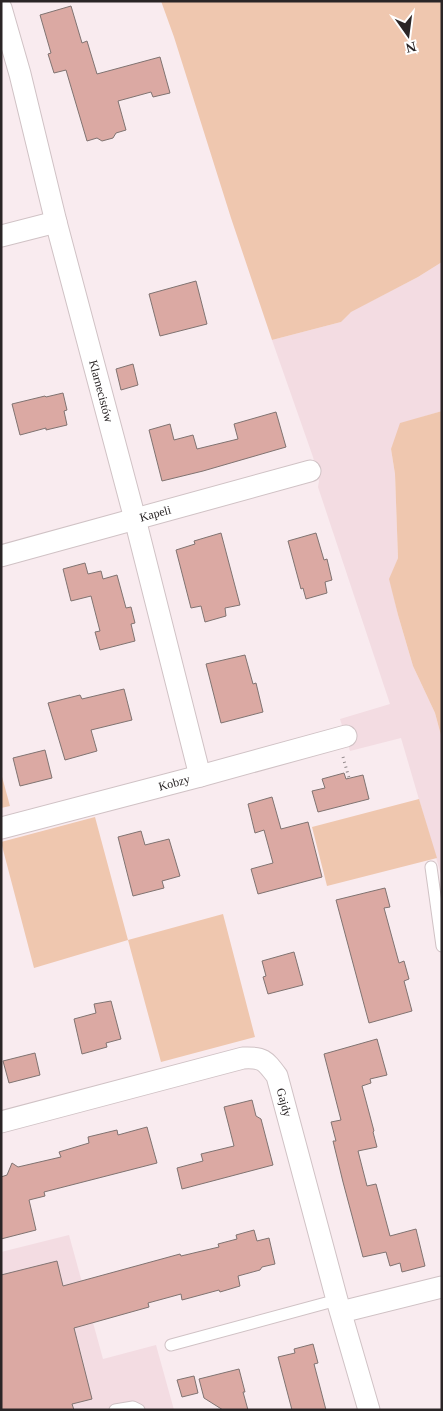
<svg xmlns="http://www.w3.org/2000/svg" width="443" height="1411" viewBox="0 0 443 1411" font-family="'Times New Roman',serif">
<rect width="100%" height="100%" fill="#f9ebef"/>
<path fill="#f3dce2" d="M442,262V411L422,417L391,449L395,474L398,558L390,579L398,615L413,666L435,713L442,739V878L401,738L350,751L340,719L390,704L318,487L319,481L313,457L272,340L341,322L350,312L418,277Z
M69,1235L103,1359L156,1345L174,1410H1V1252Z"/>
<path fill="#efc7af" d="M161,1H442V262L418,277L351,312L341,322L272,340L231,218L174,37Z
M442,411V739L435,713L413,666L398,615L389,579L398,558L395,474L391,449L400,423Z
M1,773L10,806L1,808Z
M419,799L437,858L327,886L312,827Z
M95,817L128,940L223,914L255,1037L161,1062L128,940L34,968L1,842Z"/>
<path fill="#dba9a3" stroke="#807371" d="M71,6L82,43L87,41L97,74L160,57L170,93L153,97L151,92L118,101L126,130L116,133L113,138L102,141L97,138L87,141L66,70L54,73L48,54L51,53L40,15Z
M196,281L207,324L160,336L149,294Z
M133,364L138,385L121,390L116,369Z
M63,393L67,410L64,411L67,425L46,430V428L20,435L12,404L45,396L46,397Z
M276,412L286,447L203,471L162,481L149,430L170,424L174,440L193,435L197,449L238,439L234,424Z
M221,533L240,605L225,608L226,616L205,622L201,606L191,608L176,550L195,544L194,541Z
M316,533L324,560L327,559L332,580L325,582L327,593L306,599L303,588L301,589L288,541Z
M85,563L88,574L101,571L103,579L117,575L126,608L131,607L135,623L131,624L135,641L100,650L95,632L100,631L91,596L71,601L63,569Z
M245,655L253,684L256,683L263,712L221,723L206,664Z
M124,689L132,720L91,730L97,751L65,760L48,703L80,695L82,699Z
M45,750L52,778L20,786L13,758Z
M344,773L346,779L363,775L369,799L318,812L312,791L325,788L322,779Z
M272,797L281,829L308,822L322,877L258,894L251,869L273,863L264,830L255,833L248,804Z
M141,831L145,845L169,839L180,876L162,881L164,888L133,896L118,837Z
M385,888L390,907L384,908L399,963L404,961L409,979L404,981L412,1011L369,1023L336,900Z
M294,952L303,985L268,994L263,977L266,976L262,961Z
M111,1001L121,1039L106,1043L107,1047L82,1054L74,1019L96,1013L94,1004Z
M377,1039L387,1075L370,1079L371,1083L362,1086L374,1131L373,1132L377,1147L358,1151L367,1186L376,1184L390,1236L416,1229L425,1266L402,1272L400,1263L390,1266L386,1252L363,1257L343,1182L333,1141H336L331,1122L341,1120L324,1054Z
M35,1053L40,1075L9,1083L3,1061Z
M252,1100L256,1116L261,1119L273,1165L182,1189L177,1168L203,1161L201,1154L234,1146L224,1107Z
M147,1127L157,1163L44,1192L45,1196L29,1200L36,1230L1,1239V1177L7,1175L12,1163L18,1167L61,1157L59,1152L89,1143L88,1137L117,1130L118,1135Z
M254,1230L257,1241L269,1238L275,1264L262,1267L260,1270L238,1276L240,1286L220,1292L219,1290L182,1300L181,1294L148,1303L149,1307L74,1328L92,1399L72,1404L74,1410H1V1275L57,1261L63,1286L180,1254L181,1256L219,1247L218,1244L237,1239L236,1235Z
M313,1344L318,1363L314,1364L326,1410H292L278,1357L295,1353L294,1349Z
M239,1369L245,1392H243L248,1410H223L204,1398L199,1379Z
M194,1376L198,1393L182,1397L177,1380Z"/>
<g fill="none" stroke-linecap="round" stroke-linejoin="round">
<g stroke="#d0c2c5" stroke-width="13">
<path id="lane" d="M431,867L442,946
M171,1345L337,1300
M115,1410L133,1407L139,1410"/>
</g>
<g stroke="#d0c2c5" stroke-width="23">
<g id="street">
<path id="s1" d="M1,8L20,74L56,222L135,519L200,776"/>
<path d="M1,236L56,222"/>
<path id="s2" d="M1,556L310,471"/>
<path id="s3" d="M1,828L200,776L346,736"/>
<path id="s4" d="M1,1122L243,1058C263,1057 265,1060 277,1076L337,1300L369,1410"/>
<path d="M341,1312L442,1287"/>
</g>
</g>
<path stroke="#8d8486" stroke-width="3" stroke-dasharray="1 4" stroke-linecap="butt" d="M343,757L349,778"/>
<use href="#lane" stroke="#fff" stroke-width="11"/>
<use href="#street" stroke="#fff" stroke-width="21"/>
</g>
<g text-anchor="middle" stroke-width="4" stroke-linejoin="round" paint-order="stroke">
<g font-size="12" fill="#2a2526" stroke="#fff">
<text dy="4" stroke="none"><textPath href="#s1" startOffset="396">Klarnecistów</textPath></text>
<text dy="4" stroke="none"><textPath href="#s2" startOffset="160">Kapeli</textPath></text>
<text dy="4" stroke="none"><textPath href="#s3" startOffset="179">Kobzy</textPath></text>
<text dy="4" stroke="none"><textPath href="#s4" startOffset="319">Gajdy</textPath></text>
</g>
</g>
<rect width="443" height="1411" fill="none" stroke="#2a2526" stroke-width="5"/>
<g transform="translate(408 35) rotate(166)" stroke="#ffffff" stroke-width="4" paint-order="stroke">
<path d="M0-4L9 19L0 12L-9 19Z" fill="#2a2526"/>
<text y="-8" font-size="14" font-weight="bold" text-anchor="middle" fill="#2a2526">N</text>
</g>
</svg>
